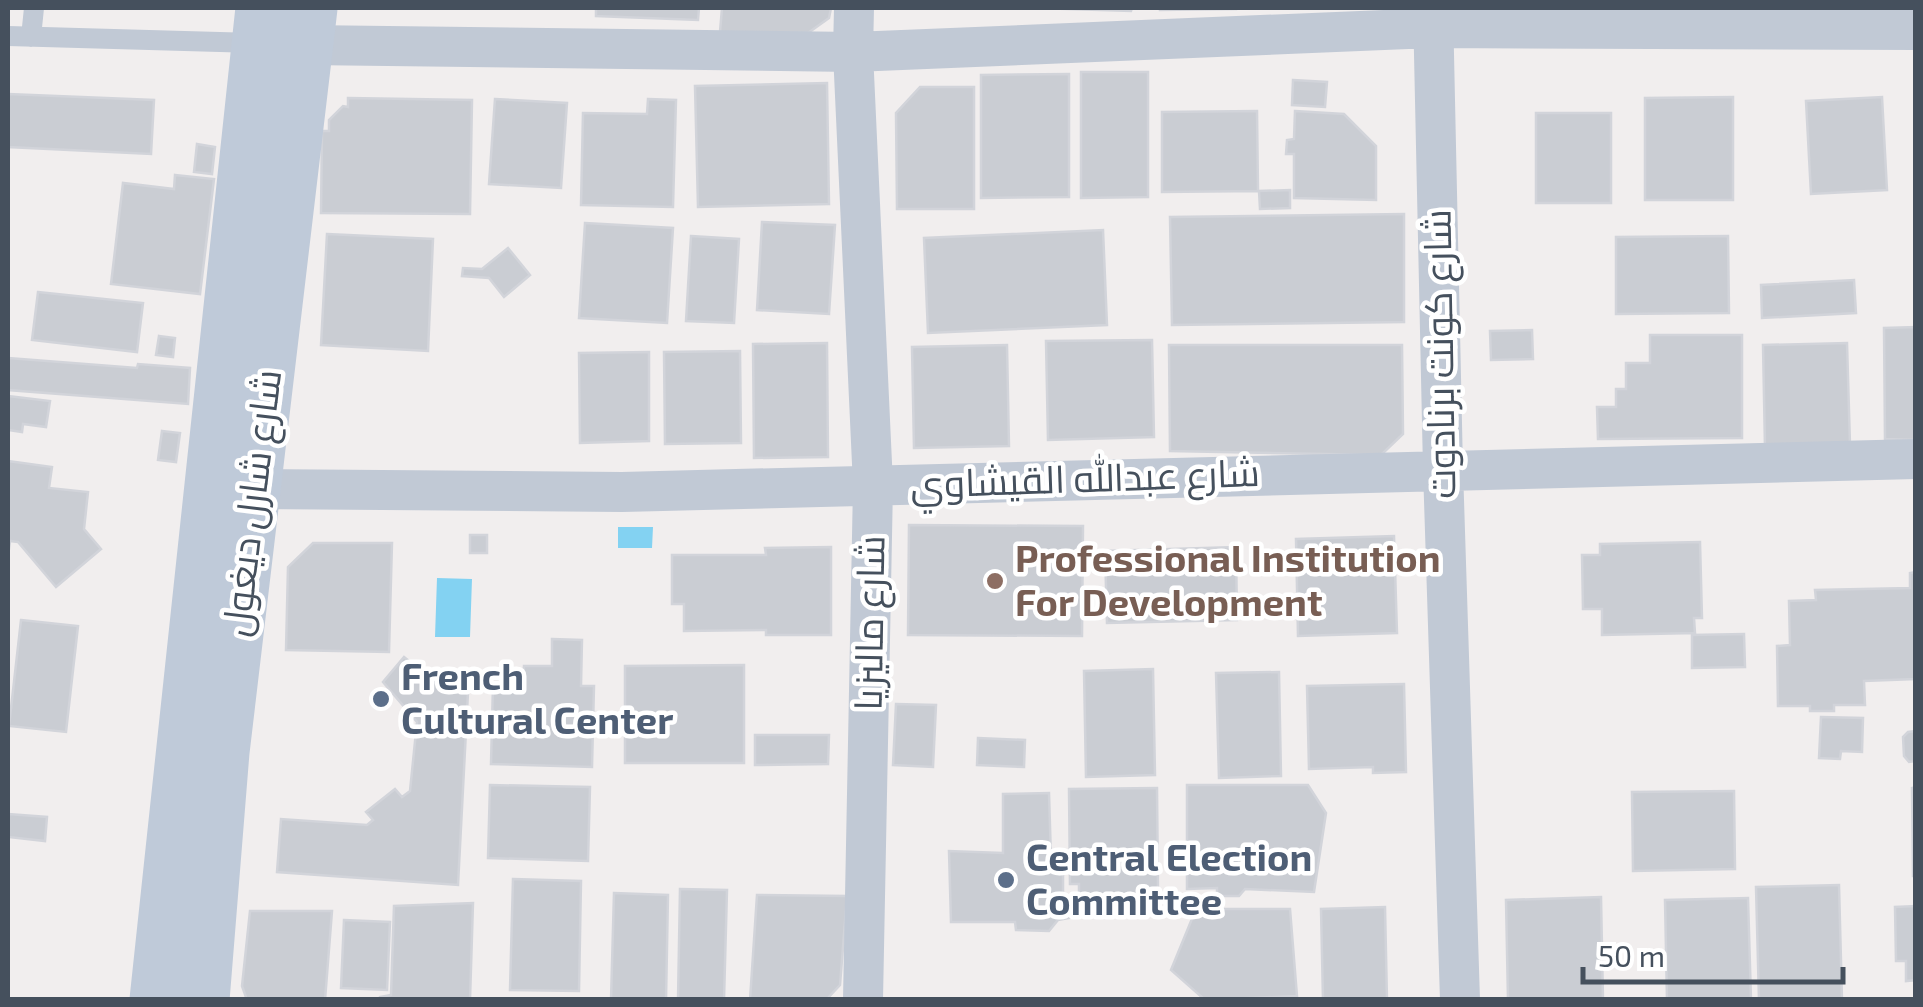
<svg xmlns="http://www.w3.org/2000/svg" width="1923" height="1007" viewBox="0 0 1923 1007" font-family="'Exo 2',Cairo,sans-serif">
<rect width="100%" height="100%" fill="#f1eeee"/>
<path fill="#83d2f2" d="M618,527H653L652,548H618Z
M437,578L472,579L470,637H435Z"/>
<path fill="#cacdd3" stroke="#d2d4da" stroke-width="2.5" d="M596,8H699L698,20L596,16Z
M722,8H831L829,18L808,33L720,32Z
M1036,8H1132L1131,11Z
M1160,8H1236V9L1160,10Z
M1081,72H1148V197L1081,198Z
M1069,74V197L981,198V75Z
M1293,80L1327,82L1325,107L1292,105Z
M827,83L829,204L698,207L695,86Z
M920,87H974V209H897L896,113Z
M8,94L154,100L151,154L8,147Z
M1733,97V200H1645V98Z
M1882,97L1887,190L1811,194L1806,101Z
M348,98L472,100L470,214L321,213L322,131H329V120L343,106L348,107Z
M495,99L567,103L561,188L489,184Z
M648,99L676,100L673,207L581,205L583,113L647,114Z
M1257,111L1258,191L1162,192V112Z
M1295,111L1344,114L1376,146V200L1294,198V154H1286L1287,140L1294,139Z
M1536,113H1611V203H1536Z
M197,144L215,147L212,174L194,172Z
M175,175L214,179L200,294L111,284L123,183L174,189Z
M1290,190V208L1260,209L1259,191Z
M1404,214V322L1172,325L1170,217Z
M762,222L835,225L829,314L757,310Z
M585,223L673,228L667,323L579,318Z
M1103,230L1107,325L928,333L924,238Z
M327,234L433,239L428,351L321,345Z
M691,236L739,239L734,323L686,321Z
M1728,236L1729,313L1616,314V237Z
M508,248L530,275L504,297L489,278L462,276L463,268L482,269Z
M1854,280L1856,313L1762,318L1761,285Z
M38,292L143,303L137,352L32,340Z
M1916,327V440L1885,439L1884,328Z
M1532,330L1533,359L1491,360L1490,331Z
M1650,335H1742V438L1598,439L1597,407H1616V389H1626V363H1650Z
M159,336L175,338L173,357L156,355Z
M1152,340L1154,437L1048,440L1046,341Z
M827,343L828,457L754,458L753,344Z
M1847,343L1850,445L1765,448L1763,345Z
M1007,345L1009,446L914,448L912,347Z
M1169,345H1402L1403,434L1381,455L1170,451Z
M740,351L741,443L665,444L664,352Z
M649,352V441L580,443L579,353Z
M8,358L137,368L138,364L190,368L188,404L8,390Z
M8,396L50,401L46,427L23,424L22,432L8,430Z
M162,431L180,433L176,462L158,460Z
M8,461L52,467L49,488L88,492L84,529L101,549L56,587L18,542L10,541L8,556Z
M909,525L1083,526L1082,636L908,635Z
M470,535H487V553H470Z
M1394,536L1397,633L1298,636L1296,539Z
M1700,542L1702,618H1694L1695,633L1602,635V609H1583L1582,555H1600V544Z
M313,543H392L389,652L286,650L288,567Z
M831,547V635H766V630L684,631V604H672V555H766L765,548Z
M1236,547L1237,620L1107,623L1105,551Z
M1916,572L1915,679L1864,681L1865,705H1834V711H1810V706H1778L1777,646L1790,645L1789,601L1816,600L1815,590L1910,588V573Z
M21,620L78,626L66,732L9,726Z
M1744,634L1745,667L1692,668V635Z
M552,639L582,640L581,686H594L592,767L491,764L493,684L523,685L524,666H552Z
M404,657L419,669L469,673L458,885L277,872L281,819L367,825L373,820L366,812L395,789L402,797L410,791L417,722L383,682Z
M744,665V763H625V666Z
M1153,669L1155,775L1086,777L1084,671Z
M1279,672L1281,776L1219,778L1216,673Z
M1404,684L1406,772L1373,773V767L1309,769L1307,686Z
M896,704L936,705L933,767L893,765Z
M1821,717L1863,718L1862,752L1841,751L1840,759L1819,758Z
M1916,731V761L1909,762L1904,756L1903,737L1908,732Z
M755,735H829L828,764L755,765Z
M978,738L1025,740L1024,767L977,765Z
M490,785L590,787L588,861L488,858Z
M1187,785H1308L1326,813L1314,892L1245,889L1239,896H1217V888L1187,889Z
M1916,787V876H1913L1912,788Z
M1157,788L1158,889L1151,890L1152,911L1079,912V884H1070L1069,789Z
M1734,791L1735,869L1633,871L1632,792Z
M1049,793L1051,859L1063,860V900L1072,904L1074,917L1058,920L1049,931L1016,930L1015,922H951L949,851L1003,853V794Z
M8,814L47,817L45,841L8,837Z
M513,879L581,881L579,991L510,990Z
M1839,885L1842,1000H1759L1756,887Z
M680,889L727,890L724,1000H678Z
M614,893L668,895L666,1000H611Z
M757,895L847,896L840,985L826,1000H750Z
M1601,897L1603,1000H1508L1506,900Z
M1748,898L1751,1000H1667L1665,900Z
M473,903L470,1000H380V997L391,995L394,906Z
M1916,906V980L1906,981V961H1896L1895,907Z
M1385,907L1387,1000H1323L1321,909Z
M1196,909H1290L1297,996L1205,1000L1171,970Z
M250,911H332L325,1000H247L242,986Z
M344,920L390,922L387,990L341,988Z"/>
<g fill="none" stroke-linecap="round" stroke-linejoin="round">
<path stroke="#c1c9d5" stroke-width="20" d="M8,36L255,43
M31,37L34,8"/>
<path stroke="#c1c9d5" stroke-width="40" d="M854,8L853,52L873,485L863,1000
M1433,8L1443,469L1460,1000
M306,45L853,52L1432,28L1916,30
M254,489L622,492L1916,459"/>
<path stroke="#bfcad9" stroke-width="55" d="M157,1000L263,8
M202,1000L222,752L310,8"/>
</g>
<circle fill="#8d6e63" stroke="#fff" stroke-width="4" cx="995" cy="581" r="10"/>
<g fill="#5c6f8a" stroke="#fff" stroke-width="4">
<circle cx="381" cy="699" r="10"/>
<circle cx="1006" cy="880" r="10"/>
</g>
<g text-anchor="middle" stroke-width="9" stroke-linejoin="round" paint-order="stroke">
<g font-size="38" fill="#45505d" stroke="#fff">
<text transform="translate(1440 354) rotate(-91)" y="13">شارع كونت برنادوت</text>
<text transform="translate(1085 479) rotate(-2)" y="13">شارع عبدالله القيشاوي</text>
<text transform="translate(252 503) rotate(-83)" y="13">شارع شارل ديغول</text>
<text transform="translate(870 623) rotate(-89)" y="13">شارع ماليزيا</text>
</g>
<g font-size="38" font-weight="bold" fill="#785e54" stroke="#fff" text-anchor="start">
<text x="1015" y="572">Professional Institution<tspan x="1015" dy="44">For Development</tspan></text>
</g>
<g font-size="38" font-weight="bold" fill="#4e5e75" stroke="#fff" text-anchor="start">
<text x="401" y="690">French<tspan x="401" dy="44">Cultural Center</tspan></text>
<text x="1026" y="871">Central Election<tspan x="1026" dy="44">Committee</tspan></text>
</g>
</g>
<rect width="1923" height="1007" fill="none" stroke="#45505d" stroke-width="20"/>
<path d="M1583 967v15h260v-15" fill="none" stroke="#45505d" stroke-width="5"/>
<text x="1598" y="967" font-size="30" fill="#45505d" stroke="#ffffff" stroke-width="8" paint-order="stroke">50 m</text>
</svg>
